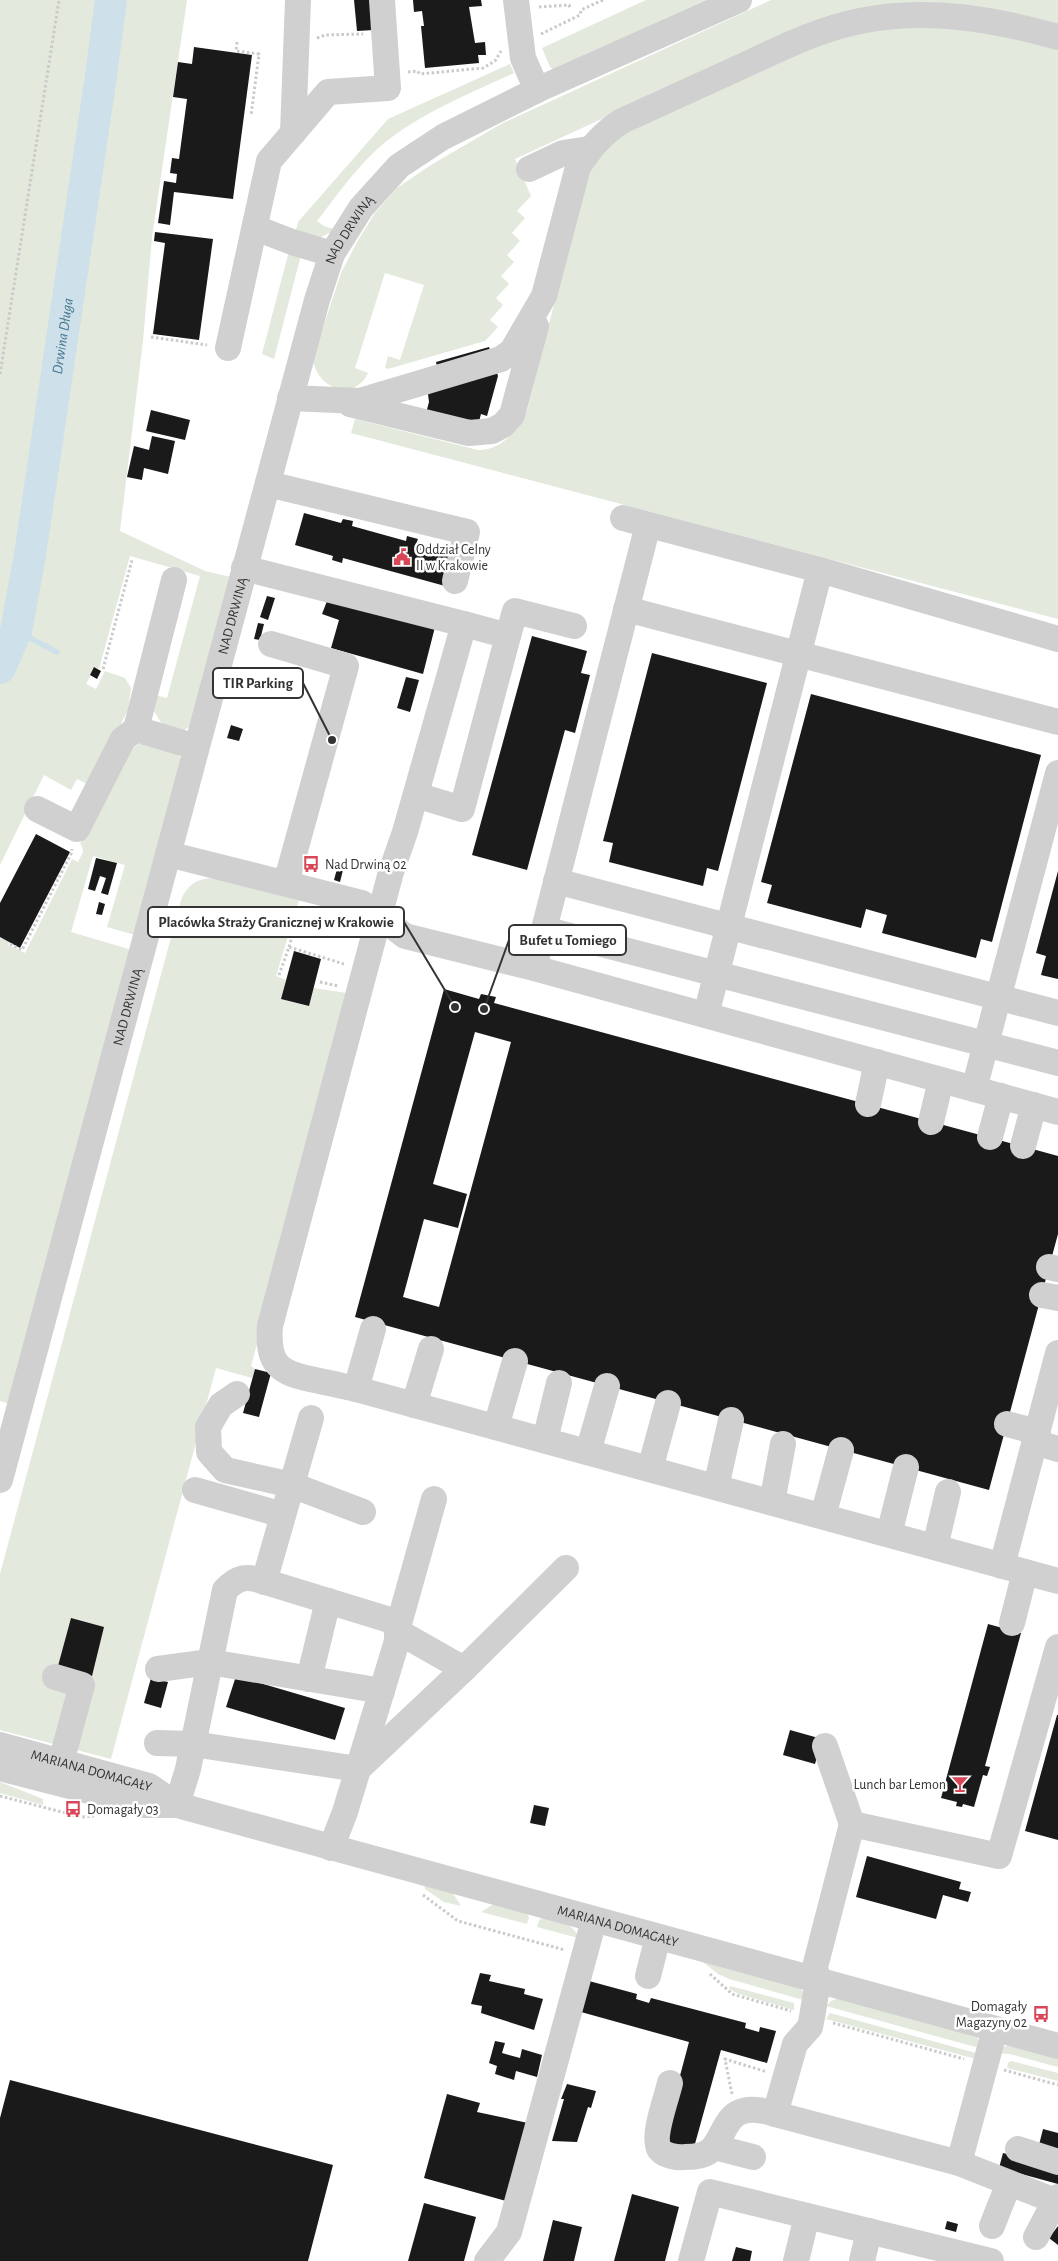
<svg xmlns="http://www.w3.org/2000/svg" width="1058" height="2261" viewBox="0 0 1058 2261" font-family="'Alegreya Sans',sans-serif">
<rect width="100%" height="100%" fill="#fff"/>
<path fill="#e3e9dd" d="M0,0H187L152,237L143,341L120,531L205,571L231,577L193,724L182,732L163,726L154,711V695L167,698L200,576L130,556L99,669L95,667L86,684L96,689L105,671L125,678L131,688L128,710L89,785L77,779L71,790L44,775L0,865Z
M646,0H716L554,70L550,67L542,48Z
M771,0H1058V26L1035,19L790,32L515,159L531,196L517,211L525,218L512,233L520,241L507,255L514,262L501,276L509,284L496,298L503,305L490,320L498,327L485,341L388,369L385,367L388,356L400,360L424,285L385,273L355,368L368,373C354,403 315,388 313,358L341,273L357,242L375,213L397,188L431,165L501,124Z
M932,26L981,29L1058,48V619L351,433L355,419L478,450C503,450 516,431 527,411L583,190L591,169L601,153L629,130L803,51L844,37L889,28Z
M510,64L514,73C465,96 410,117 371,155C351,175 334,199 317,221L324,226L336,230L316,239L295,234L298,222L388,119Z
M289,251L301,255L274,359L262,354Z
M148,743L177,752L182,761L135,935L107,927L125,865L93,856L71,932L132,950L10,1404L0,1401V937L10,942L8,945L25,953L72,859L78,862L83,852L82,846L80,844L126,753L139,744Z
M211,878L299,900L276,976L286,980L281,999L308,1006L313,988L353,994L251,1366L255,1369L252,1378L216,1368L111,1759L0,1730V1574L181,900C187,886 195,879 211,878Z
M0,1782L43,1799V1805L0,1793Z
M424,1884L452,1892L461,1906L444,1902L425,1889Z
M494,1904L525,1911L529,1917L527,1924L481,1912Z
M544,1917C557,1921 575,1923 578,1938L537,1927L539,1920Z
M703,1962L798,1987L805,1993L807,2001L729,1979L718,1974Z
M730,1986L794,2003V2010L739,1994L729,1989Z
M840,1998L977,2037L983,2049L826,2006L831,2001Z
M830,2013L976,2053V2059L826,2019Z
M1010,2045L1058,2056V2067L1010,2054L995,2053L1002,2047Z
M1011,2061L1058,2073V2081L1007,2068L1008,2063Z"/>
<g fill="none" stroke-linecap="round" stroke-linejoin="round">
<path stroke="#cee0e9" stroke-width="5.5" d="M16,631L57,652"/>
<path stroke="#cee0e9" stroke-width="32" id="s1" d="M0,668L16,631L30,555L101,76L111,0"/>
</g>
<path fill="#1a1a1a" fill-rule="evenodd" d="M354,0H371L374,30L357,31Z
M413,0H481L482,6L469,7L475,43L485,42L486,55H478L479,63L425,68L421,26H424L422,11L414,12Z
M194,47L252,55L233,199L174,192L170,225L158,223L164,181L176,183L177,174L170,173L172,158L179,159L187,99L173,97L178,62L192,64Z
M155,232L213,239L199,340L153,334L165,243L154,241Z
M489,347L498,376L487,416L481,414L475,437L423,424L429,402L428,394L443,389L436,362Z
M151,410L190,420L185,440L146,431Z
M152,436L175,441L168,474L144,468L142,480L127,477L134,446L149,450Z
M304,513L341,523L343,519L353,521L352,526L406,541L407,536L418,539L416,544L453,554L445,586L343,558L342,563L332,560L333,556L295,545Z
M267,596L275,598L268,620L260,617Z
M327,601L435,627L423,674L331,648L339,620L322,614Z
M258,623L264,624L260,640L254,639Z
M532,636L587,651L581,673L590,675L575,733L565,730L527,870L472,855Z
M652,653L767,683L718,871L707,868L703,886L609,862L613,843L603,841Z
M94,667L101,671L97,679L90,675Z
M406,677L419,680L410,712L397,708Z
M811,694L1041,755L992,942L981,939L976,958L882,933L887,915L866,909L861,928L767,903L772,885L761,882Z
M231,725L243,729L239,741L227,738Z
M36,834L70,852L20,948L0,937V903Z
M96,858L117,863L108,895L101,893L106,878L100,876L95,891L88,889Z
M338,865L344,866L340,882L334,880Z
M1058,871V979L1041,975L1046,956L1036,953Z
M99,902L105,904L102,915L96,914Z
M294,951L321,959L309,1006L281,999Z
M444,989L479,999L481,994L496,997L494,1003L1058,1156V1234L989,1490L355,1317ZM475,1032L511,1042L439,1307L403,1297L424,1219L458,1228L467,1194L433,1184Z
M255,1369L271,1373L259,1417L243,1413Z
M71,1618L104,1627L92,1676L58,1666Z
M988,1624L1021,1633L985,1766L990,1767L987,1776L983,1775L974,1807L963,1804L962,1807L956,1806L957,1802L941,1798Z
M236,1676L345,1708L335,1740L226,1707Z
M151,1678L168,1682L161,1708L144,1703Z
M1057,1715H1058V1840L1025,1831Z
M790,1730L822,1739L815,1764L783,1755Z
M534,1805L549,1808L545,1826L530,1823Z
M867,1856L961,1882L959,1889L971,1892L968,1902L943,1895L936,1919L856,1897Z
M480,1973L491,1975L489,1981L525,1989L524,1994L543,1999L534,2030L481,2013L482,2006L471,2004Z
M589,1981L637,1994L636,1999L649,2003L651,1998L746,2023L745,2028L759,2032L760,2027L776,2031L767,2063L721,2050L693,2151L662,2143L689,2042L581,2012Z
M495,2041L505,2043L502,2053L520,2058L522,2049L542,2055L537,2077L516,2071L514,2080L495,2074L497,2066L489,2063Z
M10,2080L333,2165L308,2261H0V2118Z
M567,2084L596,2091L591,2108L588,2107L577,2142L552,2141L564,2099H561Z
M447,2094L480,2103L477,2112L528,2123L506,2201L424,2178Z
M1043,2129L1058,2133V2150L1039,2145Z
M1003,2153L1058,2167V2184L999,2168Z
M632,2194L679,2207L665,2261H614Z
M424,2203L476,2217L464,2261H408Z
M553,2220L582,2227L574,2261H543Z
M947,2221L958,2224L956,2232L945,2229Z
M1058,2226V2245L1049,2238Z
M736,2247L752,2251L750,2261H732Z"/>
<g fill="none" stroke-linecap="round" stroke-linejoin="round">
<path stroke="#cacaca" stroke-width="3" stroke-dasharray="2.5 2.5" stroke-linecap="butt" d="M539,7L569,5L570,8
M541,34L580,15L581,10L603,0
M317,38L325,35L363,34
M237,42L236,51L259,54L251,116
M408,72L417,71L420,74L483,68L495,61L501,51
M151,337L207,345
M0,374L59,0
M103,669L132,560
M10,944L22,950L72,852V849
M289,947L300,910
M279,975L289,947L344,964
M320,982L338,986
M0,1796L81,1817L94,1816
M423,1895L458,1921L565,1950
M710,1974L732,1994L791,2011
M833,2023L964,2059
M1004,2070L1058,2085
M732,2094L725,2059L767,2072"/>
<g stroke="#d0d0d0" stroke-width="26">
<path d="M516,0L523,58L537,90"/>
<path d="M293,133L298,0"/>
<path d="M529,169L563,153L589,149"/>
<path d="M256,228L292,242L332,254"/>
<path d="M228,348L269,161L328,92L388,88L382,0"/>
<path d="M290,398L360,401L501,359L512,351L544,296L578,167C591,147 603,133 622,121C664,102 705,83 747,64C783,47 820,29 860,21C927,7 993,19 1058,37"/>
<path d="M350,404L469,433L492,431L503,425L512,415L536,326"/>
<path d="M268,484L467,532L455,581"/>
<path d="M623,518L820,570L1058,639"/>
<path d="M244,568L464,624"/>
<path d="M626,609L1058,722"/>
<path d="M574,626L515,611L508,636L464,624L405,832L391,872L270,1326C267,1365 279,1373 315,1380C329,1383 343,1386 356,1389L1058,1581"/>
<path d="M271,644L346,666L286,883"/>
<path d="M136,729L196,747"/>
<path d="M416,795L462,809L508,636"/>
<path d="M37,809L77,829L123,739L136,729L174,580"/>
<path d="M168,854L362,903L405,936L534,968L1058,1112"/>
<path d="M556,881L1058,1013"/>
<path d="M544,929L1058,1063"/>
<path d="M534,968L648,525"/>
<path d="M706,1015L820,570"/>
<path d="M974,1089L1058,773"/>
<path d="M868,1104L877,1062"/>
<path d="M931,1122L941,1080"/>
<path d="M990,1137L1001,1096"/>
<path d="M1023,1146L1034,1105"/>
<path d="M1049,1267L1058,1269"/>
<path d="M1042,1295L1058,1298"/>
<path d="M356,1389L373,1329"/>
<path d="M237,1394L221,1405L208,1427L209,1452L225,1470L292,1485L363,1512"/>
<path d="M414,1405L431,1349"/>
<path d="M1007,1424L1038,1432"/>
<path d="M496,1427L515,1361"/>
<path d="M545,1440L559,1383"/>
<path d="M1034,1442L1058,1449"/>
<path d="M588,1452L607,1386"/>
<path d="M650,1469L668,1403"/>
<path id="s2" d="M0,1480L317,300L332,254L361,208L399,166L443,137L537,90L739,0"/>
<path d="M716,1487L731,1420"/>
<path d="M195,1490L283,1515"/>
<path d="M434,1499L397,1631L464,1669L566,1568"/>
<path d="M772,1502L783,1444"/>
<path d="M823,1516L841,1450"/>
<path d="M889,1534L906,1467"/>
<path d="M935,1547L948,1492"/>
<path d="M1002,1566L1058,1353"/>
<path d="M264,1582L311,1418"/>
<path d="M1012,1623L1025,1572"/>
<path d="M158,1669L210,1662L382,1691"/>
<path d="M55,1677L82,1685L61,1762"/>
<path d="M309,1679L328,1601"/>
<path d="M157,1743L193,1744L358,1769L464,1669"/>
<path id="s3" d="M0,1745L149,1786L177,1805"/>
<path d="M825,1746L852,1824"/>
<path id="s4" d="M0,1768L143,1805H177L1058,2046"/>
<path d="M177,1805L188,1769L225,1590C235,1580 242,1576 256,1579L393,1621L397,1631V1641L345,1812L331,1848"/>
<path d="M648,1976L658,1937"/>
<path d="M995,2029L959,2163L775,2114L795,2044L810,2027L812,2017L818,1981L815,1967L852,1824L999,1856L1058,1647"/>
<path d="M670,2083C667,2097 651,2138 660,2150C665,2156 678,2158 685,2157C696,2157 706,2156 713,2148C722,2138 725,2120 738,2113C749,2107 763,2110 775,2114"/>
<path d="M714,2147L753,2157"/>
<path d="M1018,2149L1058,2162"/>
<path d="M959,2163L1055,2201L1058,2197"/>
<path d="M992,2226L1009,2183"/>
<path d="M1036,2237L1055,2201"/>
<path d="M487,2261L509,2232L594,1920"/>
<path d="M691,2261L710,2192L991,2261"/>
<path d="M796,2261L807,2216"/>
<path d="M862,2261L869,2231"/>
</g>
</g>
<defs>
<g id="civic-bare" transform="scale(1.35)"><path d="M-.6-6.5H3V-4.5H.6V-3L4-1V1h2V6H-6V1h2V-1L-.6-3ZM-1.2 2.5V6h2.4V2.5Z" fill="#d84658" stroke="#fff" stroke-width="2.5" paint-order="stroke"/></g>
<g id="bus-bare" transform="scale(1.35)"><path d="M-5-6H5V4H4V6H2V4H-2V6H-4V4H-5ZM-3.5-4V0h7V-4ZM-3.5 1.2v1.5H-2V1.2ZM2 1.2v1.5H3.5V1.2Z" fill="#d84658" stroke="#fff" stroke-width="2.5" paint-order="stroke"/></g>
<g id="bar-bare" transform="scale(1.35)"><path d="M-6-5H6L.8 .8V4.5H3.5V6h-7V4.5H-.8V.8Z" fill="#d84658" stroke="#fff" stroke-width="2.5" paint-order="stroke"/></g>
</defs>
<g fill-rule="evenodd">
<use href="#civic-bare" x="402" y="557"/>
<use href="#bus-bare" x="311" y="864"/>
<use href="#bar-bare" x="960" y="1784"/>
<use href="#bus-bare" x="73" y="1809"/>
<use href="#bus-bare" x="1041" y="2014"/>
</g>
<g text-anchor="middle" stroke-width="5" stroke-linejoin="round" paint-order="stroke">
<g font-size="14" fill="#333" stroke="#fff">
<text dy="5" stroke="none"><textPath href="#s2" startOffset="1300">NAD DRWINĄ</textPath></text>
<text dy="5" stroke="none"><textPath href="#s2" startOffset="895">NAD DRWINĄ</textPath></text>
<text dy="5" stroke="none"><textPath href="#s2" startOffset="490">NAD DRWINĄ</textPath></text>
<text dy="5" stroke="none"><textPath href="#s3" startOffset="95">MARIANA DOMAGAŁY</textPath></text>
<text dy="5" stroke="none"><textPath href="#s4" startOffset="639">MARIANA DOMAGAŁY</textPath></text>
</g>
<g font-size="14" fill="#333" stroke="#fff" text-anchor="start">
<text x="416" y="554">Oddział Celny<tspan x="416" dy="16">II w Krakowie</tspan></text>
<text x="325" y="869">Nad Drwiną 02</text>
<text x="946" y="1789" text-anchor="end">Lunch bar Lemon</text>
<text x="87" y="1814">Domagały 03</text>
<text x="1027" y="2011" text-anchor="end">Domagały<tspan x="1027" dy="16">Magazyny 02</tspan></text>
</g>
<g font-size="15" font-style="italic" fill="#467690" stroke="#fff">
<text dy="5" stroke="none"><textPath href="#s1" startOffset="339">Drwina Długa</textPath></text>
</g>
</g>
<path fill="none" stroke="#333" stroke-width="2" d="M332 740L303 683M455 1007L404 922M484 1009L509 940"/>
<g fill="#333" stroke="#fff" stroke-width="2">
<circle cx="332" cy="740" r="5"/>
<circle cx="455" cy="1007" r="5"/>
<circle cx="484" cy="1009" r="5"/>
</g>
<g fill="#fff" stroke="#333" stroke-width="2">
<rect x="213" y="668" width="90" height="30" rx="5"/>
<rect x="148" y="907" width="256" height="30" rx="5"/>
<rect x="509" y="925" width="117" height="30" rx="5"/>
</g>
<g font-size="15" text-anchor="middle" font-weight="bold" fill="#333">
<text x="258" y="688">TIR Parking</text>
<text x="276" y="927">Placówka Straży Granicznej w Krakowie</text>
<text x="568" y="945">Bufet u Tomiego</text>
</g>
</svg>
